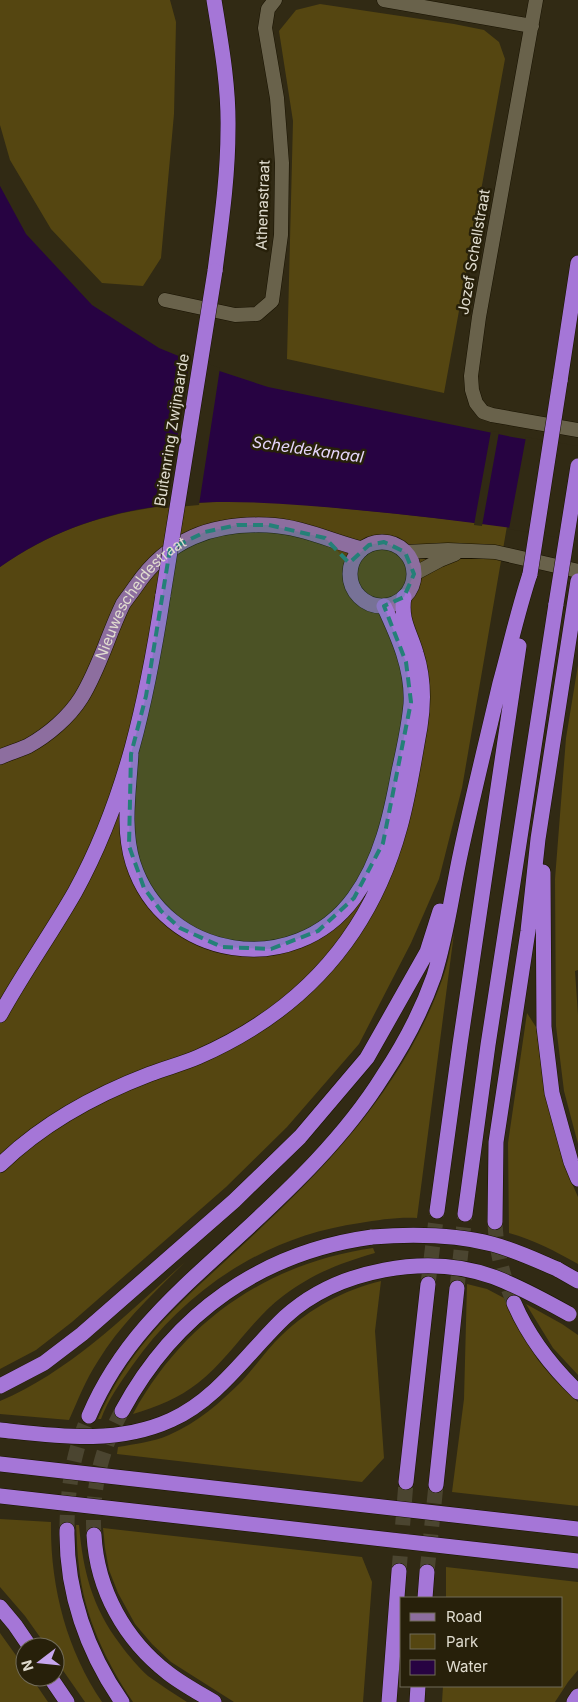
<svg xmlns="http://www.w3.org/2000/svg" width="578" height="1702" viewBox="0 0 578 1702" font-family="Inter,sans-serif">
<rect width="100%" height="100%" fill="#312a14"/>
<path fill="#554611" d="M0,0H170L176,22L174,114L161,258L143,286L102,283L51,229L10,160L0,125Z
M320,4L454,24L484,30L499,42L505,59L444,393L287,359L293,121L279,31L296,10Z
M238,501L277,502L390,513L507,526L462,788L439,879L411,943L359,1044L287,1127L226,1187L72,1322L36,1350L0,1369V567C74,515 150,503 238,501Z
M578,665V970L575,971L578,1015V1144L564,1091L556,1026L555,879L566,738Z
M454,933L417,1218C398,1217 378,1220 360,1223C266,1236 186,1289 132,1366C120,1383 108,1400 101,1419H98C132,1340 186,1298 247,1241C328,1166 404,1086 442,980C448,965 450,948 454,933Z
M527,1013L536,1027L545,1095L564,1165L578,1197V1264C555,1251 534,1240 509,1233L508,1143Z
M373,1248L375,1253C340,1263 312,1274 283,1296C250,1321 230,1358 198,1383C179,1398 157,1407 133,1414C184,1320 269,1263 373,1248Z
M185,1262C154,1293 121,1323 98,1361C86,1379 78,1400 69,1420L0,1414V1401C71,1371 128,1313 185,1262Z
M381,1281L375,1331L384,1458L362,1482L117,1454L118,1447C135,1444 153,1442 169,1435C197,1423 221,1402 242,1381C256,1366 267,1349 282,1335C310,1308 344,1290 381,1281Z
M467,1284L487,1289L504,1298L513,1320L538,1360L553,1378L578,1402V1506L452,1492L464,1399Z
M526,1304L562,1324L578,1335V1375L553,1348Z
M0,1519L51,1522C50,1585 66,1649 102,1702H85L55,1659V1647H47L25,1616L0,1587Z
M76,1525H79C83,1571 92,1607 120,1644C128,1655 138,1667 148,1676C161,1685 174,1694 187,1702H133C106,1662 84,1616 79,1567C77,1553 77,1539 76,1525Z
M103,1528L362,1557L372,1582L363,1702H234L171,1662L152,1644L135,1624L118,1593L109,1570L105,1548Z
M446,1567L578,1582V1670L568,1682L555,1702H442L443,1686H562V1598H446Z
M0,1633L25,1668V1677H31L48,1702H0Z"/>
<path fill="#270342" d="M0,186L26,234L92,305L159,348L198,364L268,387L512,437L578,448V538C505,526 431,517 357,510C229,498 111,489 0,567Z"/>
<path fill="#312a14" d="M190,358L220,368L199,505L166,508Z
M491,431L499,432L482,526L474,525Z
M526,437L578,446V541L509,529Z"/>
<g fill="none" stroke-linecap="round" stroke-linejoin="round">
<path stroke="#4b4530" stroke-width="15" stroke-dasharray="15 8" stroke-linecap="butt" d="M495,1222C496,1250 503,1278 514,1303
M428,1284L437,1211
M457,1288L465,1214
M67,1530C67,1491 73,1451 89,1416
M94,1535C91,1491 101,1449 122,1411
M399,1571L406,1482
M427,1572L436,1485"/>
<g stroke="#181201" stroke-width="15">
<path id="minor" d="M384,0L532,26
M536,0L479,317L471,376L472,390L476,403L483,412L492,415L578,430
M165,300L235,315L257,314L272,301L281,235L282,163L277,98L265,28L268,9L275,0
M405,552L448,550L495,552L578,571
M414,574L440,560L455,554"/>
</g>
<g stroke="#181201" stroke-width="16">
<g id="major">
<circle cx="382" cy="574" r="32"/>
<path id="s1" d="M0,757C9,753 19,750 28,746C48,735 69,717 81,698C99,669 108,635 123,604C127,598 132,592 136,586C168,539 212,523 267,525C300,526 331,541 362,549"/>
</g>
</g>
<g stroke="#181201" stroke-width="16">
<path id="highway" d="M214,0C221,43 229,86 228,130C228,177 221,224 215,271
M560,381L578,263
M131,754C129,789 122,828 133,863C164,960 294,980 354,898C381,861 391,815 399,771C404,749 409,726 411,704C413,669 398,636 384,606
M543,872L544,1027L552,1093L571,1162L578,1179
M0,1015C23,973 51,934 75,892C126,799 147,699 163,595
M0,1165C42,1124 95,1095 150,1074C165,1068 182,1064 198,1057C301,1012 370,937 400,827C409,795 414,760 420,727C424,702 424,678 416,653C410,632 400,620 404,597
M437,1211L460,1044L519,646
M465,1214L488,1045L556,604
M495,1222L496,1142L528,931L538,839L578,581
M557,1269L578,1281
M514,1303C529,1338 551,1366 578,1392
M0,1386L44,1363L82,1334L234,1201L300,1137L367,1058L427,952L440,911
M122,1411C175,1313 262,1252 372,1237
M89,1416C122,1338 178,1292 239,1236C291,1188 345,1137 383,1076C403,1046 422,1010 434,976C447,935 452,892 461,851C473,795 487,739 500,683C510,647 518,610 530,574
M406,1482L428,1284
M436,1485L457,1288
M67,1530C66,1592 87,1652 122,1702
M94,1535C97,1590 125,1640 168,1673C182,1684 199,1693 214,1702
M425,1598L427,1572
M0,1607L15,1625L30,1647
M50,1677L67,1702
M389,1702L399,1571
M417,1702L418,1686
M574,1702L578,1696"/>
</g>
<use href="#minor" stroke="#69624b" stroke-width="14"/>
<use href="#major" stroke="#8d6e9f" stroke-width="15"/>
<use href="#highway" stroke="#a576d7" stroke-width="15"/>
<g stroke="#181201" stroke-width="16" stroke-linecap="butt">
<path id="highway-bridge" d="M530,574L560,381
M163,595L215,271
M556,604L578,466
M372,1237C412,1234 453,1234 492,1244C515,1250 536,1260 557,1269
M0,1430C57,1436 116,1445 171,1420C218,1399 248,1352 285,1317C338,1269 427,1253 494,1277C520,1287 544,1300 569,1314
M0,1464L578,1529
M0,1496L578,1561"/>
</g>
<use href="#highway-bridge" stroke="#a576d7" stroke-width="15"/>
</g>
<path fill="#248078" fill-opacity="0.2" stroke="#248078" stroke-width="4" stroke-dasharray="10 6" stroke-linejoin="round" d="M237,525H269L325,538L349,563L369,545L384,542L405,552L414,574L404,597L384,606L406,662L411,702L383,843L354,898L318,931L271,949L222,947L180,928L161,911L144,888L129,846L131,754L146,696L170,549L205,532Z"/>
<g text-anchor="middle" stroke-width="5" stroke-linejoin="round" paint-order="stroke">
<g font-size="15" fill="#e0dccf" stroke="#27200a">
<text transform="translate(263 205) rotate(-88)" y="5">Athenastraat</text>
<text transform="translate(474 252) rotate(-80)" y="5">Jozef Schellstraat</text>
<text transform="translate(172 430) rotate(-81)" y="5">Buitenring Zwijnaarde</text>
<text dy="5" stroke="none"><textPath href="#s1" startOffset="220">Nieuwescheldestraat</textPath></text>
</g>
<g font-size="16" font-style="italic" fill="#e6d6fc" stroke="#27200a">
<text transform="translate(308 449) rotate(8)" y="6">Scheldekanaal</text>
</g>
</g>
<rect x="400" y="1597" width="162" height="90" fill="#27200a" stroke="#716b59"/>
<rect x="410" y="1613" width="25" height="8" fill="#8d6e9f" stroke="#716b59"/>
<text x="446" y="1622" font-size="15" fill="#e0dccf">Road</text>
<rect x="410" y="1634" width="25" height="15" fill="#554611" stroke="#716b59"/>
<text x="446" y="1647" font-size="15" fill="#e0dccf">Park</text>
<rect x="410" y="1660" width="25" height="15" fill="#270342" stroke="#716b59"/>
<text x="446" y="1672" font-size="15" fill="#e0dccf">Water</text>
<g transform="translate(40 1662) rotate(254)"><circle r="24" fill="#27200a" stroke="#716b59"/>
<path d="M0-4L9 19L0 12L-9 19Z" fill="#c7a6ef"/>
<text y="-8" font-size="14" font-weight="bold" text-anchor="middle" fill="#e0dccf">N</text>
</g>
</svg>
